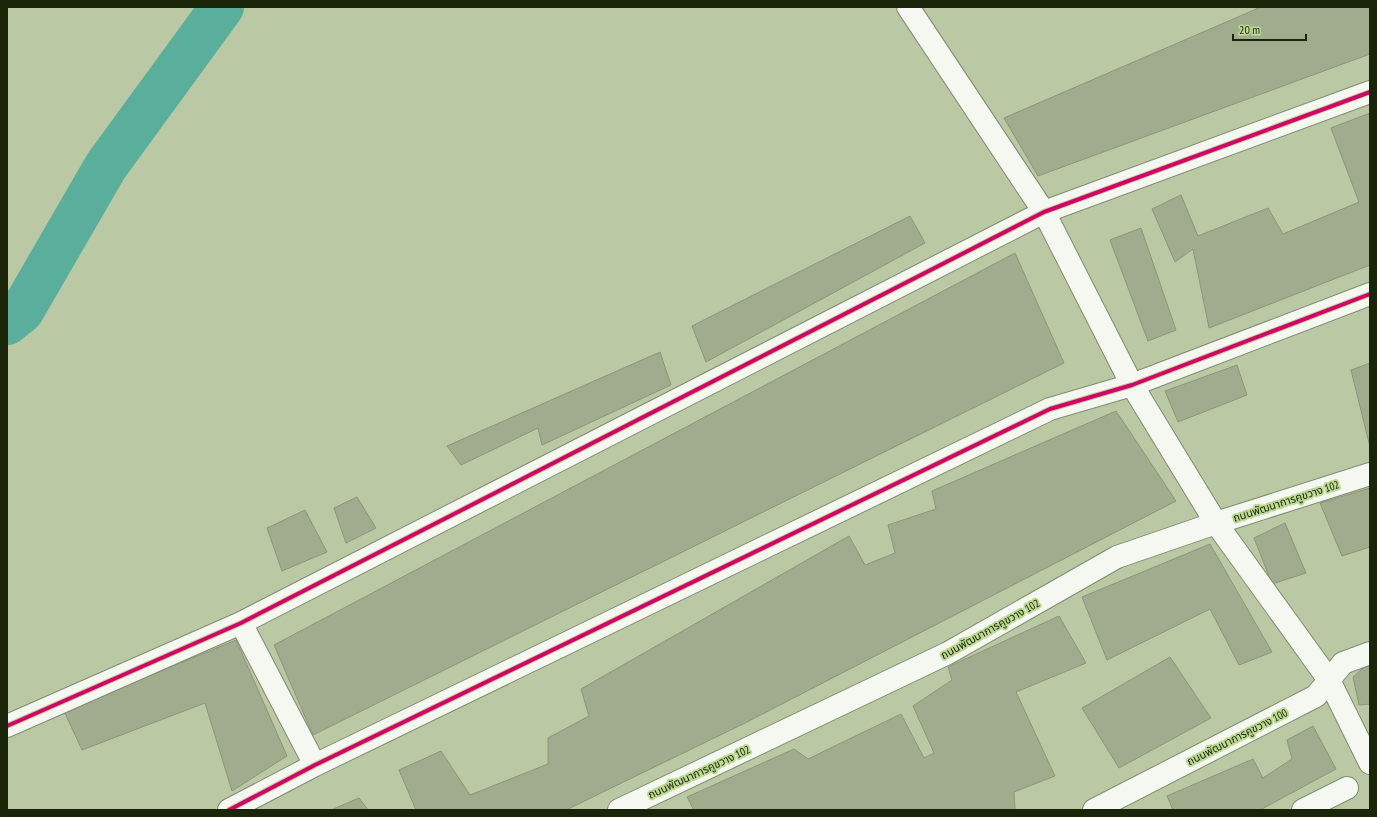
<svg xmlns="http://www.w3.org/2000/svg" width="1377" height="817" viewBox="0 0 1377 817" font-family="'PT Sans Narrow','Noto Sans Thai',sans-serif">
<rect width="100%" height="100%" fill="#bac9a3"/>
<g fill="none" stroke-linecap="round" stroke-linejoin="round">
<path stroke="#59af9c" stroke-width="44" d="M7,323L22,311L106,166L222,7"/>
</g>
<path fill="#a0ac8d" stroke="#8b9679" d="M1261,7H1370V54L1038,176L1004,118Z
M1370,113V265L1209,328L1193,249L1175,262L1152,209L1181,195L1198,236L1268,208L1283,234L1359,202L1331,128Z
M910,216L925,243L706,362L692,326Z
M1141,228L1176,330L1148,341L1110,240Z
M1015,253L1064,363L313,735L274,645Z
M660,352L671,385L542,445L538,428L461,465L447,446Z
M1370,363V447L1351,370Z
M1237,365L1247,395L1178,422L1165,391Z
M1116,411L1176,501L745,723L566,810H416L399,770L441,751L470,795L548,764V738L589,716L581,689L849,536L865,565L895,553L888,525L936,509L932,491Z
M1370,488V547L1342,556L1320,503Z
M357,497L376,528L346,543L334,508Z
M305,510L327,552L282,571L267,528Z
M1285,523L1306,573L1272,584L1254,538Z
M1210,544L1272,652L1239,665L1210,609L1107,660L1082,597Z
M1059,616L1086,663L1016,692L1055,776L1014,792L1015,810H694L687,797L794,749L808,759L901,714L924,758L934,753L913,706L952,680L948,667Z
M236,640L287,756L232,791L205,703L82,750L64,711Z
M1170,657L1211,718L1119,768L1082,708Z
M1370,662V704L1359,705L1353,677Z
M1313,726L1336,769L1260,810H1173L1167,796L1253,759L1263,778L1292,759L1287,740Z
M359,798L368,810H331Z"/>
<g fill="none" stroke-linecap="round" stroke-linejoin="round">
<g stroke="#808b6e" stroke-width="24">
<path id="street" d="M908,7L1044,212L1132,385L1216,523L1329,680L1370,763
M241,623L315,765
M7,726L241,623L1044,212L1370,92
M229,810L315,765L1050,409L1132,385L1370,294
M619,810L948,653L1117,557L1216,523L1370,474
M1094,810L1316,696L1343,663L1370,653
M1303,810L1347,788"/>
</g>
<use href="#street" stroke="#f5f7f1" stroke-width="22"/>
<g stroke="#bdd993" stroke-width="6">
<path id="cycleway" d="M7,726L241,623L1044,212L1370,92
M229,810L315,765L1050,409L1132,385L1370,294"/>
</g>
<use href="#cycleway" stroke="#d6006c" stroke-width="4"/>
</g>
<g text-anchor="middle" stroke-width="4" stroke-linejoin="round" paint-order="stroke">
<g font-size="11" fill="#1a2408" stroke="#bdd993">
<text transform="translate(1286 501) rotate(-18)" y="4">ถนนพัฒนาการคูขวาง 102</text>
<text transform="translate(990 629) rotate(-29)" y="4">ถนนพัฒนาการคูขวาง 102</text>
<text transform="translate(1237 737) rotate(-27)" y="4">ถนนพัฒนาการคูขวาง 100</text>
<text transform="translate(699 772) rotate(-25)" y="4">ถนนพัฒนาการคูขวาง 102</text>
</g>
</g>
<rect width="1377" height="817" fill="none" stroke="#1a2408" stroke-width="16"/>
<path d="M1233 34v6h73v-6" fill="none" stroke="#1a2408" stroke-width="2"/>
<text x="1239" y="34" font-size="12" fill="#1a2408" stroke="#bdd993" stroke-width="3" paint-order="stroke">20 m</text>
</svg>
